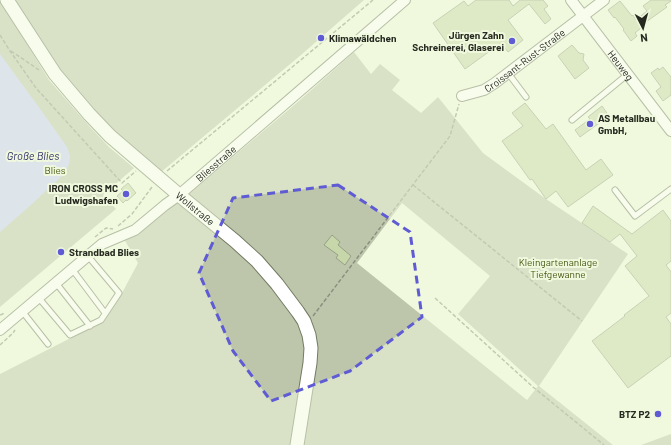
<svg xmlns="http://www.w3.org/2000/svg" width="671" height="445" viewBox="0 0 671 445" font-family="Barlow,sans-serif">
<rect width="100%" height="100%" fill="#f0f9de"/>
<path fill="#bdc6ab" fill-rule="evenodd" d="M0,0L49,80L90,127L109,147L134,168L103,195L116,209L0,307Z
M12,0H364L301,55L160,173L115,134L58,73Z
M354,52L371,74L380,64L400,80L392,90L421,113L438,97L483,153L546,199L628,254L539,386L613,445H0V374L104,321L122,293L138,263L124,239L138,232L188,195L300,100ZM402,203L490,276L458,314L538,386L527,400L357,263Z
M671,434V445H641Z"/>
<path fill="#c6cbf9" d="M0,54L38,106L67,147L70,156L69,164L65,173L32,204L0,232Z"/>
<path fill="#c7d7a9" stroke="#97a086" d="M476,0H509L513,6L520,0H543L548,6L544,9L551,19L545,24L529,4L508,20L523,40L508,52L501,43L465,69L433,23L464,1L468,6Z
M651,0H671V1L665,5L667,7L646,22L647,23L635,33L637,36L631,41L623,30L624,29L615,17L614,18L608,10L620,1L632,16L633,15L636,20L647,11L643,6Z
M572,45L579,53L584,54L583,60L589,68L575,79L558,56Z
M663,67L671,77V95L663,101L656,91L661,87L651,73L658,68L659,70Z
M525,103L546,129L553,124L586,170L601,159L613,175L568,207L556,191L546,199L532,179L530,180L502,141L523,126L512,113Z
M602,106L609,116L580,137L575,130L590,119L588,117Z
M128,183L136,193L127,201L126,200L123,203L117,196L123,191L121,189Z
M593,206L632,234L663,210L671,221V261L666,265L671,272V313L666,317L671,324V356L628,388L592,341L625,316L624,315L649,296L625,266L637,256L620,234L610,242L582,223Z
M332,235L340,242L338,245L351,256L345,265L336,258L338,255L324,245Z"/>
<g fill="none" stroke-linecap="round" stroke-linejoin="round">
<g stroke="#737b63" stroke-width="7">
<path id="service" d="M508,73L526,97
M572,120L628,74
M615,190L635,216L671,189
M72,269L105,313
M56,283L90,326
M38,297L70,335L101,320L119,293L87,255
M22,311L48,344"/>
</g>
<g stroke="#737b63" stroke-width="12">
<g id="minor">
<path id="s1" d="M571,0L671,131"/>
<path id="s2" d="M462,96L484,90L495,83L604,0"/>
<path id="s3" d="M0,330L102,244L135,230L165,205L179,195L405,0"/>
</g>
</g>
<g stroke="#737b63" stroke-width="15">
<g id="tertiary">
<path id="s4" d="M7,0L55,74L89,114L110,136L179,195L235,241L257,261L277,284L298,312L304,321L309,335L311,348L310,363L297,445"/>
</g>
</g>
<path stroke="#8a907e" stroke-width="1.5" stroke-dasharray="4 2" stroke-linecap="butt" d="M0,35L10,51L36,88L122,183L136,171
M11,51L39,70
M167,171L373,0
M413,185L582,321
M118,226L132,214L152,187
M95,237L106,228L113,229
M435,298L533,387L604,445
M0,315L5,313
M313,316L450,136L459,104
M0,345L13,333L15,330"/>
<use href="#service" stroke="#fff" stroke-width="5"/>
<use href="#minor" stroke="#fff" stroke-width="10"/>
<use href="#tertiary" stroke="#fff" stroke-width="13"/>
</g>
<path d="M0 0H671V445H0ZM338,185L410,232L422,317L350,371L271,401L233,351L199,273L233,198Z" fill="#f0f9de" fill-opacity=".55" fill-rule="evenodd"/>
<path fill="none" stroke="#5f5bd4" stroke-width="3" stroke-dasharray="8 5" stroke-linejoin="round" d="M338,185L410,232L422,317L350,371L271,401L233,351L199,273L233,198Z"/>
<g fill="#5f5bd4" stroke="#f0f9de" stroke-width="1.5">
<circle cx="321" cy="38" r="4"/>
<circle cx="512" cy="41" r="4"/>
<circle cx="590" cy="124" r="4"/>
<circle cx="126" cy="194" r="4"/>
<circle cx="61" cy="252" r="4"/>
<circle cx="658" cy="414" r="4"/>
</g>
<g text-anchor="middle" stroke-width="4" stroke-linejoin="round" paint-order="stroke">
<g font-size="10" font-weight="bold" fill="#25291f" stroke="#f0f9de" text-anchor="end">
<text x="504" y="39">Jürgen Zahn<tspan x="504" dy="12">Schreinerei, Glaserei</tspan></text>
<text x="329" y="42" text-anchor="start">Klimawäldchen</text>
<text x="598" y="122" text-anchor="start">AS Metallbau<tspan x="598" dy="12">GmbH,</tspan></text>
<text x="118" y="192">IRON CROSS MC<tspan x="118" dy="12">Ludwigshafen</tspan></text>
<text x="69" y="256" text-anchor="start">Strandbad Blies</text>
<text x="650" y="418">BTZ P2</text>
</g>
<g font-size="10" fill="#25291f" stroke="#f0f9de">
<text dy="4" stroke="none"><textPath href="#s2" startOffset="73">Croissant-Rust-Straße</textPath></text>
<text dy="4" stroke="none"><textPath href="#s1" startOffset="82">Heuweg</textPath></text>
<text dy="4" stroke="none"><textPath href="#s3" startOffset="274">Bliesstraße</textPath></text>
<text dy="4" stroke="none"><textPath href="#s4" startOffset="283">Wollstraße</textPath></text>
</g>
<g font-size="10" fill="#475814" stroke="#f0f9de">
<text x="55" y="174">Blies</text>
<text x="558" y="266">Kleingartenanlage<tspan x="558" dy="12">Tiefgewanne</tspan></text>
</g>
<g font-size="11" font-style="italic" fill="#303067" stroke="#f0f9de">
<text x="33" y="160">Große Blies</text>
</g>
</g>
<g transform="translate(643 28) rotate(174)" stroke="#f0f9de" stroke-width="3" paint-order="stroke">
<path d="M0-3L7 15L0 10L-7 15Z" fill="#25291f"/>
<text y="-6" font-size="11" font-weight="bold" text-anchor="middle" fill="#25291f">N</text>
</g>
</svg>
